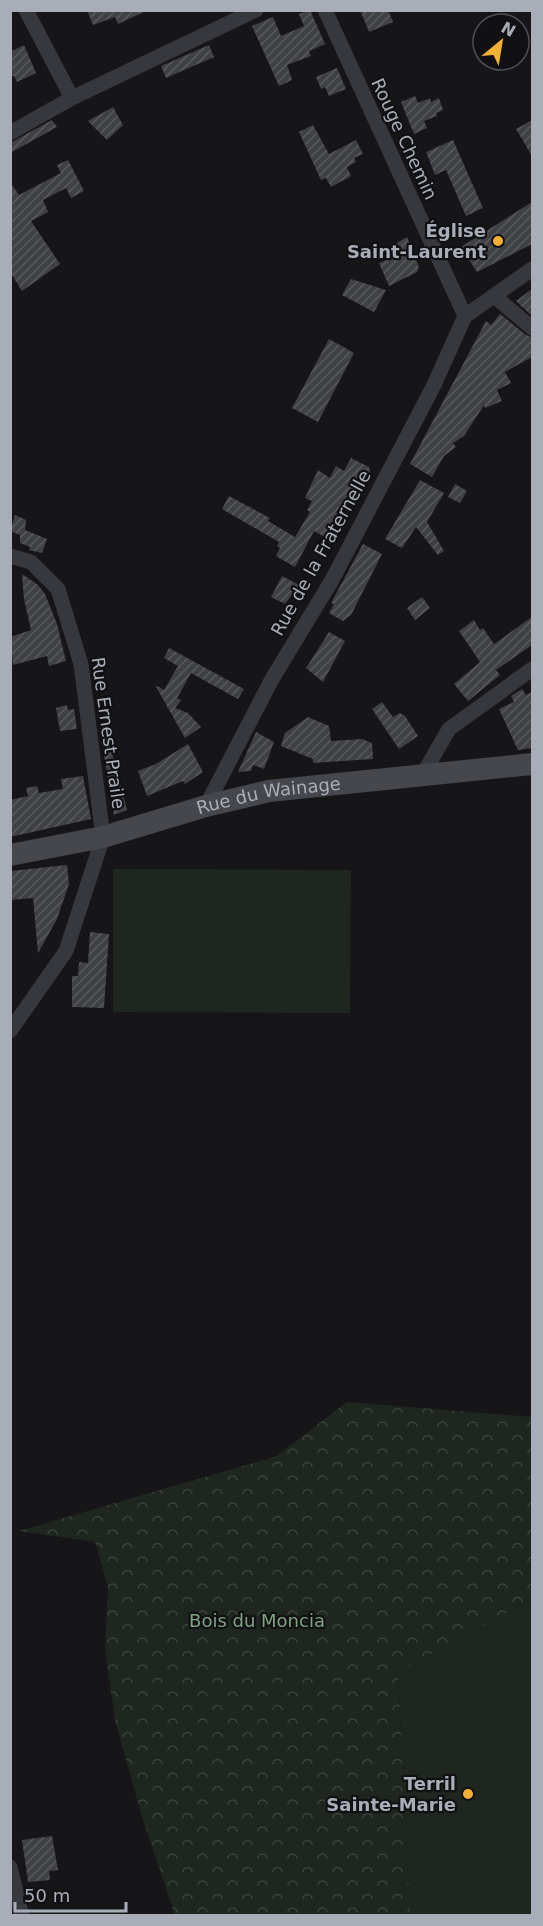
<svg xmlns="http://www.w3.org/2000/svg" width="543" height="1926" viewBox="0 0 543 1926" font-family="'DejaVu Sans',sans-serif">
<defs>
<pattern id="forest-crowns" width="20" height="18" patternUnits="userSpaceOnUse" patternTransform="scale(1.5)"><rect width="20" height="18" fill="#1e261f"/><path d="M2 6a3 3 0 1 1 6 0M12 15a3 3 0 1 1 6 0" fill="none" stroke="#3c433d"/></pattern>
<pattern id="building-hatch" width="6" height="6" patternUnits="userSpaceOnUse" patternTransform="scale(1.5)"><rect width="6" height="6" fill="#404145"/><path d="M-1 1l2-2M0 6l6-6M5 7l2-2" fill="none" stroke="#595a5e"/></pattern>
</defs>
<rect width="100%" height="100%" fill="#161618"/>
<path fill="#1e261f" d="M113,869L351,870L350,1013L113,1012Z
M532,1600V1915H410L398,1672Z"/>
<path fill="url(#forest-crowns)" d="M347,1402L532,1417V1600L398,1672L410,1915H175L142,1817L115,1720L105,1649L108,1587L95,1542L19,1531L277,1456Z"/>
<path fill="url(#building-hatch)" d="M87,10H148L118,24L115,17L93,25Z
M310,10L325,44L309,51L311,56L287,65L292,80L279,86L252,26L273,17L281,36L304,26L299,14Z
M360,10H388L393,22L369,32Z
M24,45L36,73L17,82L14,76L10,77V52Z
M209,45L214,57L166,78L161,66Z
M337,68L346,89L329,96L325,87L321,89L316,77Z
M415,96L418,103L430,98L431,102L439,98L443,110L436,113L437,116L424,121L427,128L414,134L401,102Z
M113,107L123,125L107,140L88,121Z
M52,120L57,127L10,153V143Z
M532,120V156L516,129Z
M313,125L329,154L356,140L363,154L354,158L356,162L347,167L351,176L331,187L326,178L321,180L299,132Z
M453,140L483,208L466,216L446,170L435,175L426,152Z
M68,160L84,191L71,198L66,188L43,200L48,212L31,221L60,264L22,291L10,272V182L19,195L61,173L57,165Z
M532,202V244L477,272L461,247Z
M407,237L419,267L417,272L389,286L379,263L387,260L383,251Z
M351,279L386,290L374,312L342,295Z
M532,289V316L516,301Z
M500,314L526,335L532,337V357L505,372L511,383L497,390L502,401L485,408L484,405L464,436L453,443L456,447L444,456L432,477L410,464L486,321L491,325Z
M329,339L354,353L318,422L292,408Z
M351,458L369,467L370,472L359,493L351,489L325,537L314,531L295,567L276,556L280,548L277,546L279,542L222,509L229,496L270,518L268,521L295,537L310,512L307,510L312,501L305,498L318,470L330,478L336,466L344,471Z
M420,480L444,493L427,522L444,551L438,555L416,527L402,548L385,539Z
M455,484L467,491L460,503L448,497Z
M15,515L26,520L25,530L47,539L42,553L29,550L30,547L20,543V535L10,531Z
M363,544L382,554L351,615L343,621L329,613L334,604L331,603Z
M22,574L38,585L45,594L57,624L66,661L49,666L47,656L13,665L10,637L31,630L24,599Z
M282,576L299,585L285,604L271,597Z
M422,597L430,608L415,620L407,608Z
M532,617V645L496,670L500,675L468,701L454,684L480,662L459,631L474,620L480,630L483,628L494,644Z
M329,632L345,641L323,682L306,668Z
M169,648L244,689L238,699L191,673L177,698L181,700L175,708L188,713L201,727L185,738L155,685L164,690L178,666L164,658Z
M522,689L526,695L532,692V748L518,750L499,709L514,702L511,696Z
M382,702L393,717L400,713L405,716L418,736L399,749L372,709Z
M67,705L68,710L74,709L77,729L60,731L56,708Z
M308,717L329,726L331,741L362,739L372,743L373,759L313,763V759L281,746L285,733Z
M256,732L274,742L264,769L253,765L251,771L238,772Z
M188,744L203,772L185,784L183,781L147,796L138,771L156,764Z
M111,748L127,810L114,815L103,749Z
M83,776L91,819L10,837V800L28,796L26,788L37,786L39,793L63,789L61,779Z
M67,865L69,884L57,919L38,953L33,898L10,900V871Z
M90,932L109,934L104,1008L72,1007V976H78L79,962L88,963Z
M52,1836L58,1870L49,1871L50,1880L28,1882L22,1840Z"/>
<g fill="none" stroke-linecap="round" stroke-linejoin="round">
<path stroke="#37383d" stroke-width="15" d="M26,10L72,98
M325,10L465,316
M10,133L72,98L256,10
M494,296L532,328
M465,316L532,269
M10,556L31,562L58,589L81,664L103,837L66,951L10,1031
M422,776L449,729L532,669
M206,806L272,679L332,580L434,385L465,316
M10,1867L22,1916"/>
<path stroke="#45474d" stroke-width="22" id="s1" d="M10,855L103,837L206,806L269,791L532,764"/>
</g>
<g fill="#f2b134" stroke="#111113" stroke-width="2">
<circle cx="498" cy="241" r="6"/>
<circle cx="468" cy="1794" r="6"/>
</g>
<g text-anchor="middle" stroke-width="4.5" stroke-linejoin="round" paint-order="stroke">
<g font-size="18" fill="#a8adb8" stroke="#111113">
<text transform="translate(404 139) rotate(65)" y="6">Rouge Chemin</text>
<text transform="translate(321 553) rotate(-61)" y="6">Rue de la Fraternelle</text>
<text transform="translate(108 733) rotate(82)" y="6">Rue Ernest Praile</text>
<text dy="6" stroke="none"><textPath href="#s1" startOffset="266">Rue du Wainage</textPath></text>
</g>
<g font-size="18" font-weight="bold" fill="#a8adb8" stroke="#111113" text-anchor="end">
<text x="486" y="237">Église<tspan x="486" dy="21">Saint-Laurent</tspan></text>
<text x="456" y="1790">Terril<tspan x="456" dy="21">Sainte-Marie</tspan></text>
</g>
<g font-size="18" fill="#7fa381" stroke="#111113">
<text x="257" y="1627">Bois du Moncia</text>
</g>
</g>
<rect width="543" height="1926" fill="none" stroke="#a8adb8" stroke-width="24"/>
<g transform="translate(501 42) rotate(30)"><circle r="28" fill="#111113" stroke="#4d4f55" stroke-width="1.5"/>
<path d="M0-4.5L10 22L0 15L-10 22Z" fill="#f2b134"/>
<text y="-9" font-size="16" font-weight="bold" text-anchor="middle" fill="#a8adb8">N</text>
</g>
<path d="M15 1902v9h111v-9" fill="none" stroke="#a8adb8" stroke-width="3"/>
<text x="24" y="1902" font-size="18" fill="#a8adb8" stroke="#111113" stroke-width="4.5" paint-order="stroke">50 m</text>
</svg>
